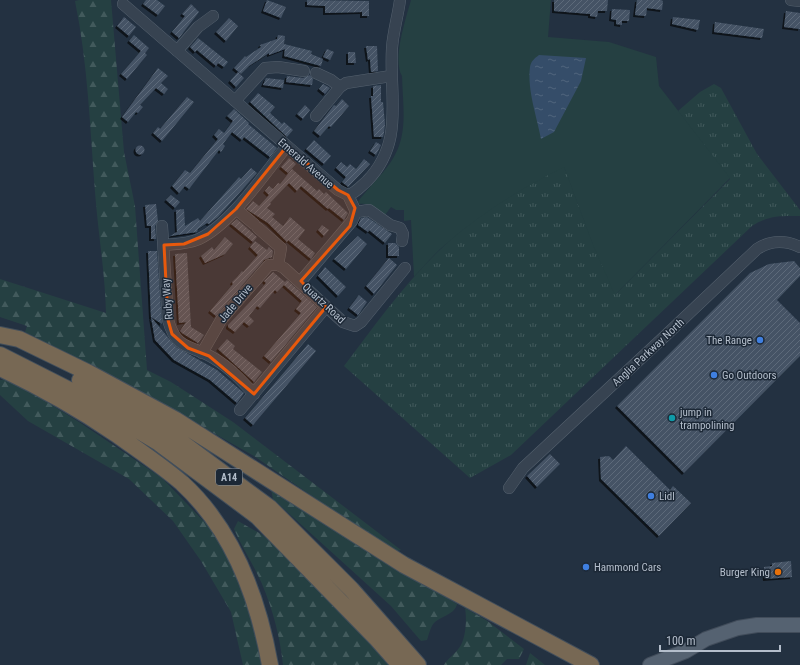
<svg xmlns="http://www.w3.org/2000/svg" width="800" height="665" viewBox="0 0 800 665" font-family="'Roboto Condensed',sans-serif">
<defs>
<pattern id="grass-tufts" width="24" height="20" patternUnits="userSpaceOnUse"><rect width="24" height="20" fill="#254042"/><path d="M3 7l-1-3M5 7V3M7 7l1-3M15 17l-1-3M17 17v-4M19 17l1-3" fill="none" stroke="#425a5c"/></pattern>
<pattern id="forest-firs" width="22" height="20" patternUnits="userSpaceOnUse"><rect width="22" height="20" fill="#254042"/><path d="M5 1l3.5 6h-7zM16 11l3.5 6h-7z" fill="#425a5c"/></pattern>
<pattern id="water-ripples" width="26" height="14" patternUnits="userSpaceOnUse"><rect width="26" height="14" fill="#354d69"/><path d="M2 4q2-2 4 0t4 0M15 11q2-2 4 0t4 0" fill="none" stroke="#50657d"/></pattern>
<pattern id="building-hatch" width="6" height="6" patternUnits="userSpaceOnUse"><rect width="6" height="6" fill="#445365"/><path d="M-1 1l2-2M0 6l6-6M5 7l2-2" fill="none" stroke="#5d6a7a"/></pattern>
<filter id="shadow"><feDropShadow dx="-2" dy="2" stdDeviation="0" flood-color="#0009"/></filter>
</defs>
<rect width="100%" height="100%" fill="#233141"/>
<path fill="url(#grass-tufts)" d="M714,84L721,88L757,154L800,210V216C779,216 770,215 752,226L511,455L470,478L344,366C376,324 406,281 445,245C479,213 522,188 564,166L593,244L616,294L730,179L678,111L700,92Z"/>
<path fill="url(#forest-firs)" d="M79,0H111L124,152L135,206L147,370L171,382L233,422L401,550L393,552L254,456L129,385L25,332L27,326L0,317V279L106,313C105,272 98,232 95,192C90,128 88,64 75,1Z
M10,379L79,422L162,478L219,537L236,569L267,665H243L231,612L201,561L173,521L129,479L28,421L0,395V380Z
M271,489L457,604C455,614 442,616 435,622C431,625 429,634 427,640L421,641L391,606L273,499Z
M238,521L261,534L284,553L394,665H283C280,637 273,610 262,584C254,565 242,548 234,529Z
M465,608L486,620L524,649L519,659H507L501,665H444C448,658 454,655 459,648C466,639 467,619 465,608Z
M530,653L545,665H526Z"/>
<path fill="#254042" d="M411,0H551L548,37L609,42L656,57L659,86L730,178L615,295L593,245L564,167C522,188 481,213 446,244C434,254 424,266 414,277L411,220L404,221V210H396L391,207L385,215C377,209 369,202 359,204L358,202C359,199 380,176 384,171C410,141 403,113 402,76C392,60 406,18 411,0Z"/>
<path fill="url(#water-ripples)" d="M539,55L586,58L581,81L554,132L541,139C537,117 527,90 530,67C531,61 535,58 539,55Z"/>
<path fill="url(#building-hatch)" filter="url(#shadow)" d="M146,0H157L165,6L158,15L143,4Z
M267,0L286,7L281,18L263,11Z
M307,0L369,1V16H362V12L325,13V6L307,5Z
M554,0H608L607,11H598L597,17L590,16V14L554,11Z
M637,0H661L663,1L662,10L647,8L646,16L635,15Z
M191,4L199,12L179,38L172,32L185,16L182,14Z
M612,9L630,10L629,21H622V25L616,24V20L611,19Z
M786,11L800,13V29L784,27Z
M124,17L136,27L129,36L117,26Z
M673,17L700,20L698,30L672,24Z
M229,18L238,26L226,41L216,32Z
M715,22L764,29L762,38L714,32Z
M134,35L149,48L145,53L147,55L127,79L121,74L141,51L129,41Z
M278,35L285,36L284,44L312,51L311,54L323,59L321,66L284,56L285,49L269,55V53L249,66L241,74L234,68L245,56L246,57L261,47L260,45L277,39Z
M198,38L228,62L224,67L218,63L216,66L197,50L195,52L190,47Z
M366,46H377L378,71L371,72L370,59L368,60Z
M327,49L334,52L330,60L323,57Z
M348,52H355L356,63H348Z
M158,68L168,76L161,83L168,89L164,94L156,88L140,105L143,107L138,113L136,112L128,122L122,117Z
M238,72L244,78L236,87L230,81Z
M310,75L313,79L312,85L286,82L287,76L303,78Z
M266,78L284,80L283,88L263,85Z
M323,84L330,88L325,94L319,89Z
M381,85V102H383L385,124L384,133L383,137H374L371,96H373V86Z
M258,93L275,107L270,113L282,124L284,122L293,130L287,137L250,102Z
M187,97L194,102L162,141L153,133L158,127L160,129Z
M342,99L349,106L331,127L329,126L320,136L314,131L334,105L336,106Z
M305,105L310,110L303,119L297,114Z
M234,109L249,123L248,124L277,148L270,157L244,137L242,140L232,132L223,144L225,146L221,152L219,150L189,189L185,186L179,193L172,186L185,170L190,173L218,139L214,135L219,129L224,133L233,121L227,116Z
M314,140L331,156L324,164L306,149Z
M376,142L381,145L376,155L370,151Z
M135.5 150a4.5 4.5 0 1 1 9 0a4.5 4.5 0 1 1-9 0Z
M289,158L296,164L288,173L281,167Z
M364,159L370,164L348,187L347,186L342,182L346,177L336,168L341,162L347,167L350,164L356,169Z
M251,168L257,173L218,217L209,224L207,223L198,229L197,232L170,236L177,232L176,210L184,209L185,226L198,218L200,221L239,177L241,179Z
M292,169L317,191L319,189L324,194L326,192L348,213L344,220L329,208L328,209L301,186L297,191L289,183L270,203L271,204L267,208L275,214L272,217L283,226L290,217L305,230L298,239L315,253L311,259L288,240L287,242L268,223L246,209L253,201L259,206L269,195L265,191L269,186L273,189L278,183L280,184Z
M171,195L180,202L175,208L166,200Z
M156,204L158,221L155,226L156,239H151V226H147L145,205Z
M367,217L392,234L385,243L369,230L368,232L358,225L361,218Z
M237,219L257,237L253,242L231,224Z
M322,225L329,230L324,236L318,230Z
M358,236L367,244L346,269L334,259Z
M225,237L233,244L225,254L205,263L201,256L212,247L214,250Z
M255,241L267,250L269,247L273,251L272,257L264,260L216,316L210,311L233,284L232,282L237,277L242,271L243,272L258,255L250,247Z
M388,243H395L399,247V256H388Z
M148,251H157L162,324L151,317Z
M187,253L191,327L204,335L198,343L182,333L180,331L186,322L179,323L175,254Z
M389,258L397,265L374,294L366,286Z
M794,261L800,268V276L777,300L800,323V356L684,473L617,406L750,273L769,264Z
M325,267L346,287L338,296L318,276Z
M273,272L285,282L287,280L317,307L271,362L264,356L301,313L296,309L302,301L284,285L277,292L275,290L260,308L257,306L249,316L254,321L249,326L244,322L235,332L228,327V325L251,301L266,283L264,281Z
M359,295L367,302L358,315L349,308Z
M151,317L176,347L217,370L244,393L237,403L210,380L174,360L155,340Z
M227,339L235,346L233,349L262,372L254,382L218,349Z
M308,344L316,351L253,425L245,418Z
M626,446L670,490L673,486L691,503L659,536L601,479L600,457L609,456L613,460Z
M550,454L560,464L537,487L527,476Z
M791,561L792,577L765,579L764,567L772,566V563Z"/>
<g fill="none" stroke-linecap="round" stroke-linejoin="round">
<g stroke="#55616e" stroke-width="12">
<path id="minor" d="M791,0L800,1
M123,4L338,190L348,195C356,193 361,186 367,181C405,142 389,97 392,48C393,32 398,16 400,0
M177,51L198,27L213,16
M316,73L331,80L340,87
M235,101L265,68L278,67L304,71
M316,116L340,87L346,83L391,76
M236,209L254,224
M356,212L369,210L390,225L400,228L403,234L402,241
M162,226L168,320C177,352 192,344 215,359C230,368 242,381 254,394
M258,228L281,248L278,265
M164,245C176,244 188,244 199,239C231,224 264,174 287,146
M301,281L352,221L356,212L348,195
M202,353L221,320L269,265H278L284,268L343,322L355,326L361,322L405,268
M240,410L326,307
M509,488L523,468L665,336L757,249C771,240 785,240 800,247"/>
</g>
<g stroke="#414c5a" stroke-width="16">
<path id="major" d="M650,665L686,651L706,639L738,628L757,625H800"/>
</g>
<g stroke="#424e5b" stroke-width="18">
<path id="highway" d="M0,335L19,339L89,373L176,420L404,565L591,665
M0,355L79,395L159,443L257,516L377,639L400,665
M0,368C40,387 79,409 116,434C138,450 161,465 182,483C233,530 258,598 270,665
M80,380L169,433L270,508L351,589L418,665"/>
</g>
<use href="#minor" stroke="#374351" stroke-width="11"/>
<use href="#major" stroke="#556271" stroke-width="14"/>
<use href="#highway" stroke="#776854" stroke-width="16"/>
</g>
<path fill="#e8590c" fill-opacity="0.2" stroke="#e8590c" stroke-width="3" stroke-linejoin="round" d="M287,146L338,190L348,195L355,208L350,226L301,281L326,307L254,394L209,356L188,348L172,334L168,320L164,245L184,244L208,234L236,209Z"/>
<g fill="#3f7fe0" stroke="#1c2836" stroke-width="1.5">
<circle cx="760" cy="340" r="4"/>
<circle cx="714" cy="375" r="4"/>
<circle cx="651" cy="496" r="4"/>
<circle cx="586" cy="567" r="4"/>
</g>
<circle fill="#0f9aa8" stroke="#1c2836" stroke-width="1.5" cx="672" cy="418" r="4"/>
<circle fill="#e8710a" stroke="#1c2836" stroke-width="1.5" cx="778" cy="572" r="4"/>
<g text-anchor="middle" stroke-width="3" stroke-linejoin="round" paint-order="stroke">
<rect fill="#1c2836" stroke="#86919e" stroke-width="1" x="216" y="469" width="26" height="16" rx="3"/>
<g font-size="10" font-weight="bold" fill="#b4becb">
<text x="229" y="481">A14</text>
</g>
<g font-size="11" fill="#b4becb" stroke="#1c2836">
<text transform="translate(306 163) rotate(41)" y="4">Emerald Avenue</text>
<text transform="translate(167 299) rotate(-95)" y="4">Ruby Way</text>
<text transform="translate(235 303) rotate(-50)" y="4">Jade Drive</text>
<text transform="translate(324 303) rotate(43)" y="4">Quartz Road</text>
<text transform="translate(648 352) rotate(-43)" y="4">Anglia Parkway North</text>
</g>
<g font-size="11" fill="#b4becb" stroke="#1c2836" text-anchor="start">
<text x="752" y="344" text-anchor="end">The Range</text>
<text x="722" y="379">Go Outdoors</text>
<text x="680" y="416">jump in<tspan x="680" dy="13">trampolining</tspan></text>
<text x="659" y="500">Lidl</text>
<text x="594" y="571">Hammond Cars</text>
<text x="770" y="576" text-anchor="end">Burger King</text>
</g>
</g>
<path d="M660 645v6h120v-6" fill="none" stroke="#b4becb" stroke-width="2"/>
<text x="666" y="645" font-size="12" fill="#b4becb" stroke="#1c2836" stroke-width="3" paint-order="stroke">100 m</text>
</svg>
